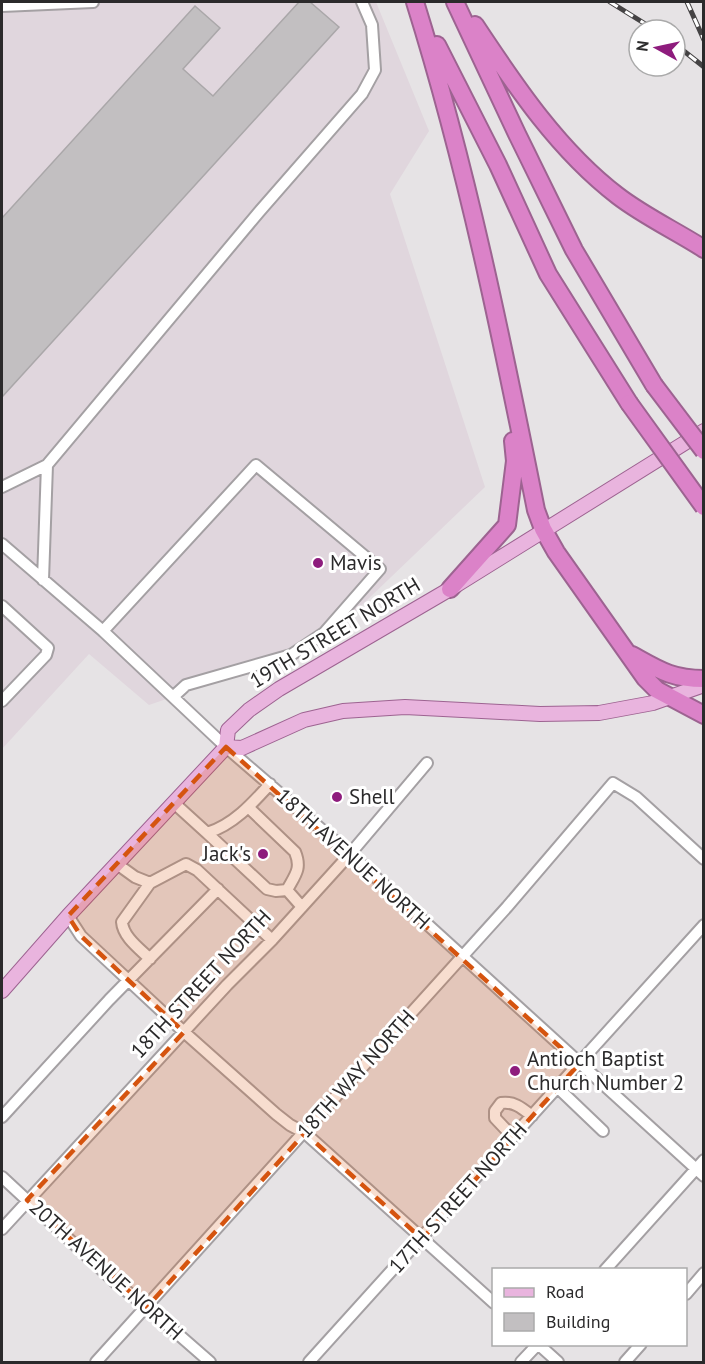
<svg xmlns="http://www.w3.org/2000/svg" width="705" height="1364" viewBox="0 0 705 1364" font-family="'PT Sans',sans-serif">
<rect width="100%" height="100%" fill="#e6e3e5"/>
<path fill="#e0d6dd" d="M2,2H376L429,131L390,194L485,487L318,647L149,705L89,654L2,749Z"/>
<path fill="#c2bfc1" stroke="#aaa7a9" stroke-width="1.5" d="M299,2H310L339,27L2,397V218L195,6L220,28L183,69L213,96Z"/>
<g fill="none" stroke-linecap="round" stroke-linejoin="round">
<g stroke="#a4a0a3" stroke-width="14">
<path id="minor" d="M2,6L93,2
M2,487L47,465
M2,544L103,631L226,747L350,854L704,1176
M43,580L47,465L259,212L362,94L375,70L372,25L362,2
M2,606L48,648L46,655L2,701
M103,631L256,465L380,569L324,633L291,655L186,685L174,696
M174,803L207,833C233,825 252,804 270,784
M207,833L267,889L276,891L287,890C295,875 302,869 295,852L248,807
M117,864L135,877L150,883L186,864L197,870L272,940
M150,883L122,922C123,937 140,949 150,959
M287,890L302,907
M68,916L81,936L184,1032L276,1114L290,1125L305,1133L494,1303
M557,1087L603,1131
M2,1117L109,1000L218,889
M513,1137L495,1118V1111L501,1103C514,1101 522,1108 532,1116
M2,1177L115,1282L147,1307L210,1362
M2,1229L227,985L272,940L350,854L427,763
M605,1270L704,1160
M686,1294L704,1273
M538,1344L558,1362
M96,1362L507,907L613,783L636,797L704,859
M309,1362L704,925
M521,1362L538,1344
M625,1362L641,1344"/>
</g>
<g stroke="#9d6391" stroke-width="16">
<path id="major" d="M226,747L242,748L304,720L343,711L405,707L540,714L599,713L653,703L704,685
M2,991L68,916L226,747L228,730L249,710L279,689L450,589L704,431"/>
</g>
<g stroke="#9d6391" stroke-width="20">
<path id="highway" d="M415,2C467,168 502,340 536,510L543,529L556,552L645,678L657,690L704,715
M455,2L517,134L574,250L654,385
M475,25C516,87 559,151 618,196C644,216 676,231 704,249
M437,45L498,165L548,274L629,403
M450,589L507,525L515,461L513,441
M632,655C659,670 672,679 704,679"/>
</g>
<use href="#minor" stroke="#fff" stroke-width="10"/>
<use href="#major" stroke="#e9b4de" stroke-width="14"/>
<use href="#highway" stroke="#db82c8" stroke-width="16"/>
<g stroke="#454344" stroke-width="5">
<path id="rail" d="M610,2L655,30
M687,2L704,40
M675,44L704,67"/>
</g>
<use href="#rail" stroke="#fff" stroke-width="3" stroke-dasharray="9" stroke-linecap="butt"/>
<g stroke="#9d6391" stroke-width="20" stroke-linecap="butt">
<path id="highway-bridge" d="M654,385L704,451
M629,403L704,507"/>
</g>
<use href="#highway-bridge" stroke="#db82c8" stroke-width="16"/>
</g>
<path fill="#d5540f" fill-opacity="0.2" stroke="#d5540f" stroke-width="4.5" stroke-dasharray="12 8" stroke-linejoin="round" d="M226,747L579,1064L422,1239L305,1133L147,1307L27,1200L184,1032L81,936L68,916Z"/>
<g fill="#8e1c7d" stroke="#fff" stroke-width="2">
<circle cx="318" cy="563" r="6"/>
<circle cx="337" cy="797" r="6"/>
<circle cx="263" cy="854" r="6"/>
<circle cx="515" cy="1071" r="6"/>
</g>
<g text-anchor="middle" stroke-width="6" stroke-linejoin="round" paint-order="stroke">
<g font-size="21" fill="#2b2a2b" stroke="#fff" text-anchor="start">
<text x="330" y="570">Mavis</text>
<text x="349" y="804">Shell</text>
<text x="251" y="861" text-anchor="end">Jack's</text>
<text x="527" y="1066">Antioch Baptist<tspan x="527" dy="24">Church Number 2</tspan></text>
</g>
<g font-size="21" fill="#2b2a2b" stroke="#fff">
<text transform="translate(335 633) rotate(-31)" y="7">19TH STREET NORTH</text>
<text transform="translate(353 859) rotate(42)" y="7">18TH AVENUE NORTH</text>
<text transform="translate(201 984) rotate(-47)" y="7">18TH STREET NORTH</text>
<text transform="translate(356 1074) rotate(-48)" y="7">18TH WAY NORTH</text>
<text transform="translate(458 1198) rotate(-48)" y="7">17TH STREET NORTH</text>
<text transform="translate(106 1270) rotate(42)" y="7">20TH AVENUE NORTH</text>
</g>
</g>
<rect width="705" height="1364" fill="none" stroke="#2b2a2b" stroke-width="6"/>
<rect x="492" y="1268" width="195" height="78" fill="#ffffff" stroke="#aaaaaa" stroke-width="1.5"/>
<rect x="504" y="1288" width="30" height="9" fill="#e9b4de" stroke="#aaaaaa" stroke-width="1.5"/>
<text x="546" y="1298" font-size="18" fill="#2b2a2b">Road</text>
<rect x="504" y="1313" width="30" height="18" fill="#c2bfc1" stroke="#aaaaaa" stroke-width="1.5"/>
<text x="546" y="1328" font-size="18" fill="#2b2a2b">Building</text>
<g transform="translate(657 48) rotate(278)"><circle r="28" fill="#ffffff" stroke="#aaaaaa" stroke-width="1.5"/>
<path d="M0-4.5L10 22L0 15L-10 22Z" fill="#8e1c7d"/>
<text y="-9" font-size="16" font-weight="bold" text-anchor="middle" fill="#2b2a2b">N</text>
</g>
</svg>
